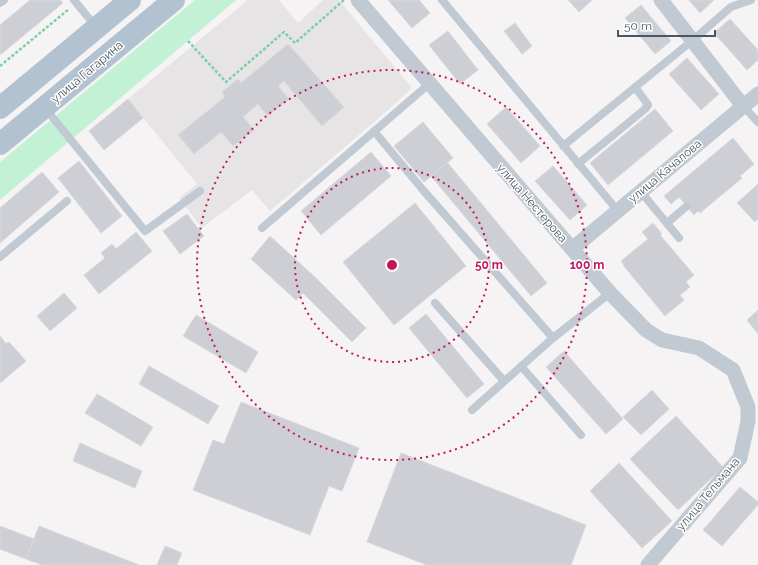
<svg xmlns="http://www.w3.org/2000/svg" width="758" height="565" viewBox="0 0 758 565" font-family="Raleway,sans-serif">
<rect width="100%" height="100%" fill="#f5f3f3"/>
<path fill="#e6e4e5" d="M248,0H279L298,23L323,0H339L412,88L388,110L270,211L252,190L202,228L179,198L197,184L128,99Z"/>
<path fill="#c3f1d5" d="M195,0H236L0,200V162Z"/>
<path fill="#cdcfd5" stroke="#d7d9de" d="M30,0H60L63,3L0,55V25Z
M388,0H419L430,13L412,28Z
M568,0H592L579,12Z
M689,0H714L700,13Z
M641,5L671,41L655,54L625,18Z
M730,19L758,50V60L747,70L714,33Z
M515,23L532,46L522,54L504,31Z
M448,31L478,70L460,84L429,45Z
M288,44L344,107L322,126L284,81L278,86L289,99L268,116L258,104L243,117L254,130L233,146L221,132L194,154L178,135L225,97L222,92L238,79L241,83Z
M687,58L719,94L701,110L669,74Z
M128,99L143,118L104,150L89,131Z
M506,107L540,146L521,163L487,124Z
M655,109L673,131L608,185L590,163Z
M423,122L453,158L424,182L394,146Z
M733,138L754,164L740,176L742,178L700,213L698,211L694,215L679,197L671,204L664,196Z
M371,152L391,176L321,235L301,211Z
M79,161L122,216L101,233L58,178Z
M447,162L547,283L531,296L431,176Z
M553,166L587,205L570,220L535,181Z
M42,172L59,192L0,243V208Z
M758,184V219L755,222L737,203Z
M415,203L466,266L394,325L343,262Z
M187,214L204,236L180,254L163,231Z
M653,223L662,234L660,235L694,275L686,282L690,287L680,295L684,300L665,316L623,265H624L621,261L648,239L642,232Z
M136,232L152,251L99,294L84,275L105,258L101,253L112,244L116,249Z
M270,236L316,278L366,328L352,342L303,293L296,300L251,259Z
M64,293L77,308L50,331L37,316Z
M758,310V334L747,320Z
M426,314L484,384L467,398L409,328Z
M196,315L258,352L246,373L183,336Z
M0,336L6,344L9,342L26,361L0,383Z
M564,351L623,419L606,434L546,367Z
M149,366L219,406L208,424L139,384Z
M652,390L669,409L641,435L623,417Z
M97,394L153,427L141,446L85,413Z
M241,402L359,448L342,491L329,486L310,535L193,490L213,440L224,444Z
M676,416L723,467L678,510L630,459Z
M80,443L142,471L135,488L73,461Z
M401,453L586,525L571,565H427L367,542Z
M619,463L672,521L642,548L590,491Z
M740,487L758,502V505L722,546L703,530Z
M0,526L34,539L26,559L0,549Z
M39,526L139,565H42L26,559Z
M165,546L182,553L177,565H157Z"/>
<g fill="none" stroke-linecap="round" stroke-linejoin="round">
<path stroke="#7ad0a6" stroke-width="2.5" stroke-dasharray="3 2" stroke-linecap="butt" d="M188,41L226,82L284,32L295,43L344,0
M0,66L69,9"/>
<path stroke="#c1cad2" stroke-width="8" d="M74,0L96,27
M442,0L618,211
M0,3L4,0
M743,106L758,122
M45,108L145,231L200,191
M374,131L423,190L553,338L610,293
M563,146L693,40L731,7L751,0
M578,164L645,109L648,105L646,102L635,87
M641,192L679,238
M667,223L687,206
M262,228L429,84
M0,257L67,201
M435,303L504,381
M521,366L581,435
M472,410L553,338"/>
<path stroke="#c1cad2" stroke-width="15" d="M358,0L610,293L646,330L662,340L699,348L733,370L748,407V421L740,458L648,565
M661,0L743,106
M572,249L758,94"/>
<path stroke="#b3c2d1" stroke-width="22" d="M0,108L130,0
M0,144L174,0"/>
</g>
<g fill="none" stroke="#c2185b" stroke-width="2" stroke-dasharray="2 4">
<circle cx="392" cy="265" r="97"/>
<circle cx="392" cy="265" r="195"/>
</g>
<g text-anchor="middle" stroke-width="3" stroke-linejoin="round" paint-order="stroke">
<g font-size="12" fill="#4a5661" stroke="#fff">
<text transform="translate(87 72) rotate(-40)" y="4">улица Гагарина</text>
<text transform="translate(665 171) rotate(-40)" y="4">улица Качалова</text>
<text transform="translate(532 203) rotate(49)" y="4">улица Нестерова</text>
<text transform="translate(708 494) rotate(-50)" y="4">улица Тельмана</text>
</g>
</g>
<circle cx="392" cy="265" r="6" fill="#c2185b" stroke="#fff" stroke-width="2"/>
<g font-size="12" text-anchor="middle" font-weight="bold" fill="#c2185b" stroke="#fff" stroke-width="3" stroke-linejoin="round" paint-order="stroke">
<text x="489" y="269">50 m</text>
<text x="587" y="269">100 m</text>
</g>
<path d="M618 30v6h97v-6" fill="none" stroke="#4a5661" stroke-width="2"/>
<text x="624" y="30" font-size="12" fill="#4a5661" stroke="#ffffff" stroke-width="3" paint-order="stroke">50 m</text>
</svg>
